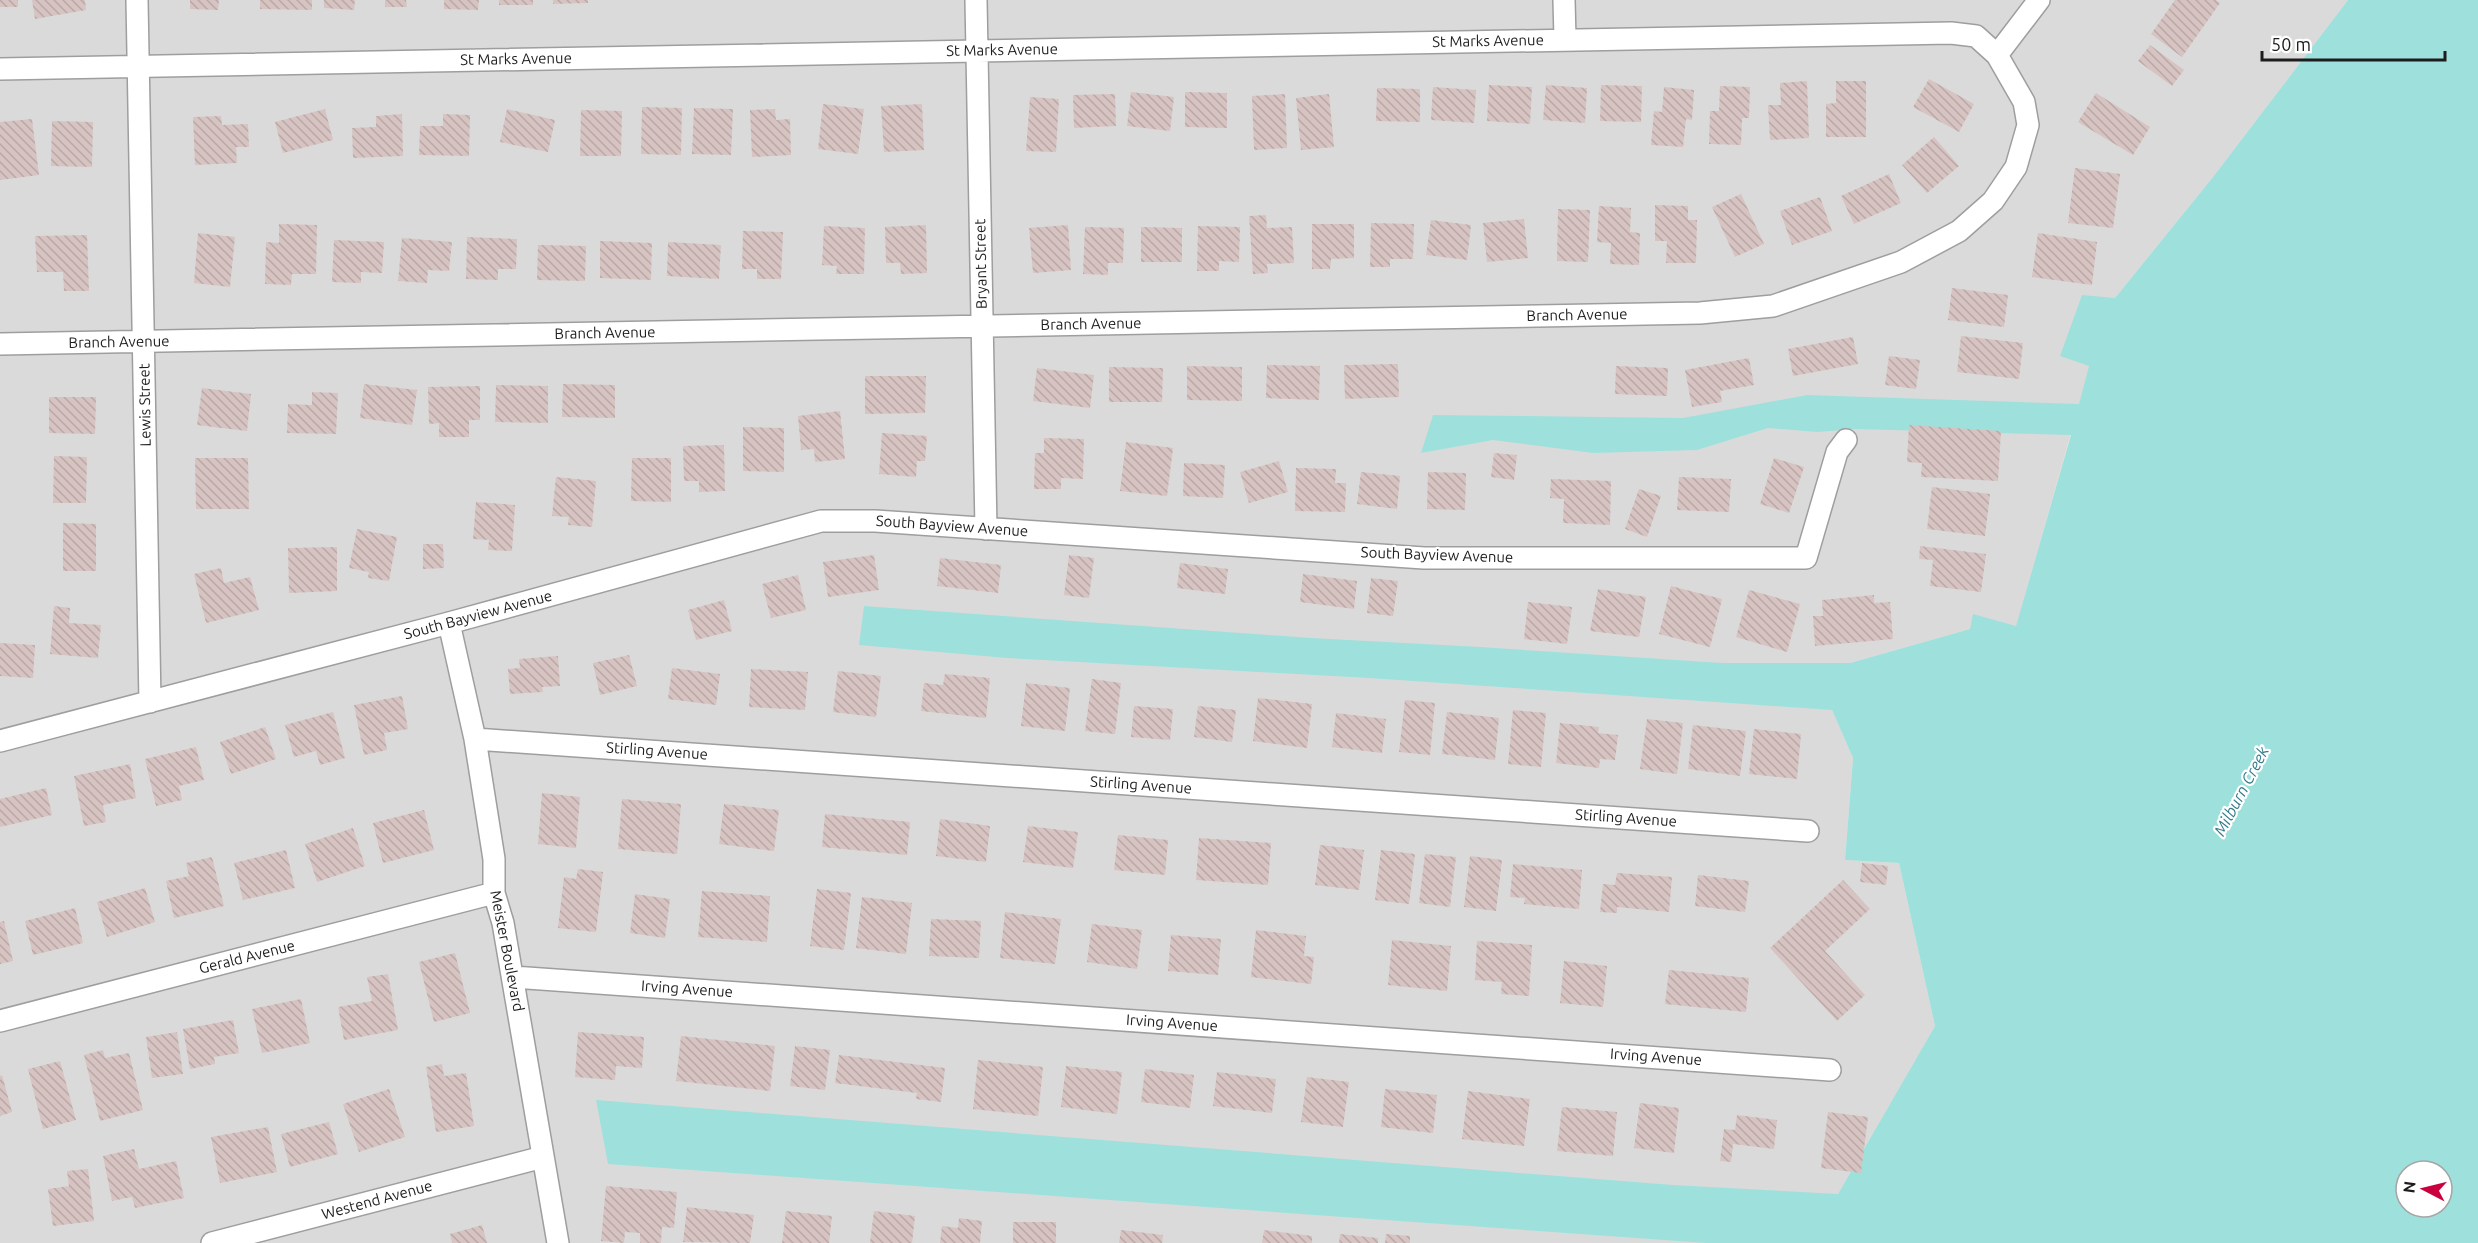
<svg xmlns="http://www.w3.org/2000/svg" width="2478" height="1243" viewBox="0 0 2478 1243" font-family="Ubuntu,sans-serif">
<defs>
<pattern id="building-back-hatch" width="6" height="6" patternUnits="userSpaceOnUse" patternTransform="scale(1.5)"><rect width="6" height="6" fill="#d7c4c2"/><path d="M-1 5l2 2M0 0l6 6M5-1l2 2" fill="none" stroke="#b8a8a6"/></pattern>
</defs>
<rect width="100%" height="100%" fill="#efe7e2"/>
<path fill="#dbdada" d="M0,0H2348L2213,177L2115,298L2090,366L2016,627L1970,629L1850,663L1832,710L1853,758L1845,860L1899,863L1935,1026L1810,1243H0Z"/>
<path fill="#9ee1dc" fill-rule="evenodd" d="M2348,0H2478V1243H1706L608,1164L596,1100L1673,1185L1838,1194L1935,1026L1899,863L1845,860L1853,758L1832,710L1369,678L1007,658L859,645L864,606L1311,638L1480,647L1722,663H1850L1970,629L1973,614L2016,626L2071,435L1856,429L1817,432L1768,428L1697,450L1593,453L1493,440L1421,453L1433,415L1683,418L1807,395L2079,404L2089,366L2060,356L2082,295L2115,298L2213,177ZM2406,1171H2442V1207H2406Z"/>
<path fill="url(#building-back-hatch)" d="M0,0H18V7H0Z
M32,0H85L86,10L35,19Z
M190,0H219L218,10L190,9Z
M260,0H312V10L260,9Z
M324,0H355L354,10L324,8Z
M385,0H406L407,7H385Z
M444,0H479L478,10L444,9Z
M499,0H533V5H499Z
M553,0H588V3L553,4Z
M2175,0H2216L2220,3L2182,57L2151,34Z
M2150,45L2184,70L2172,86L2138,61Z
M1929,79L1974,104L1959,132L1913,107Z
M1807,81L1809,138L1770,140L1768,105H1781L1780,83Z
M1836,81H1866V137H1826V104L1836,103Z
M1489,85L1532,87L1530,124L1487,121Z
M1546,85L1587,88L1585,123L1543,120Z
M1601,85L1642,86L1641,122L1600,121Z
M1720,86L1750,87L1749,118H1742L1741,145L1709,144L1710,111H1719Z
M1433,87L1476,90L1474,123L1431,120Z
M1664,87L1694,90L1692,120L1686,119L1683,147L1651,145L1654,111L1662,112Z
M1377,88L1420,89V122L1376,121Z
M1131,92L1174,97L1170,131L1127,126Z
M1185,92L1227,93V128L1185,127Z
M2096,93L2150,127L2133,155L2078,122Z
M1115,94L1116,126L1074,128L1073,95Z
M1285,94L1287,148L1254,150L1252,96Z
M1329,94L1334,147L1301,150L1296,98Z
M1030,97L1059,99L1056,152L1026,151Z
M823,104L864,109L858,154L818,149Z
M922,104L924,150L884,152L881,106Z
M642,107L682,108L681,155L641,154Z
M694,108L733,109L731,155L692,154Z
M325,109L333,140L283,153L275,122Z
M507,109L555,120L548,152L500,142Z
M775,109L776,120L790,119L791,155L752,157L750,110Z
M581,110L622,111L621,156H580Z
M402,114L403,156L353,158L352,128L376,127V116Z
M443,114L470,115L469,156L419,155L420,126H443Z
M221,116L222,125L248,124L249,147H236L237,163L195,165L193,117Z
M32,119L39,175L0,180V122Z
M52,121L93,122L92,167L51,166Z
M1934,137L1959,166L1927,193L1902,165Z
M2075,168L2120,174L2113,228L2068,223Z
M1889,174L1901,203L1854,224L1841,196Z
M1741,194L1764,244L1735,257L1712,207Z
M1820,197L1832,231L1792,245L1780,211Z
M1655,205L1688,206V220H1697L1696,263H1666L1667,241H1655Z
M1599,206L1631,208L1630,232L1640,233L1639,265L1610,264L1611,243L1597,242Z
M1558,209L1590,210L1588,262L1557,261Z
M1266,215L1267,228L1292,227L1294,263L1267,264L1268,273L1253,274L1249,216Z
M1524,219L1528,258L1487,262L1483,223Z
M1431,220L1471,225L1467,260L1426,255Z
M1371,223L1414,224L1413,259H1390V267H1370Z
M279,224L317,225L316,274H292L291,285L265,284L266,242L279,243Z
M1312,224H1354V258L1331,259L1330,269H1312Z
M926,225L927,273L901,274L900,263H886L885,227Z
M1068,225L1071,270L1033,273L1029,228Z
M824,226L865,228L864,274H836L837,266L822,265Z
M1198,226L1240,227L1239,262L1219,261V271H1197Z
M1085,227L1124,228L1123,263H1108V275L1083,274Z
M1141,227L1182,228V262H1141Z
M743,231L783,232L781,279H757V269H742Z
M198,233L235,237L230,287L194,283Z
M2038,233L2097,242L2092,285L2032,277Z
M87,235L89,291H64L63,272H37L35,236Z
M467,237L517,239L516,269H498V280L466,279Z
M402,238L452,242L449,271L428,270L427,283L398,281Z
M334,240L384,242L382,273L361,272V283L332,282Z
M600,241L652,243L651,280L600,278Z
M668,242L721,245L719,279L667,276Z
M538,245L586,246L585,281L537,280Z
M1952,288L2008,295L2004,327L1948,320Z
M1961,336L2023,343L2019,379L1957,372Z
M1853,337L1858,364L1793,376L1788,349Z
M1889,356L1920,360L1916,389L1885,385Z
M1749,358L1754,385L1720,391L1722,402L1692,407L1685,370Z
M1398,364L1399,397L1345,399L1344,365Z
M1267,365L1320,366L1319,400L1266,398Z
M1187,366L1242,367V401L1187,400Z
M1616,366L1668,368L1667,396L1615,394Z
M1109,367L1163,368L1162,402H1109Z
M1037,368L1094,375L1090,408L1033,401Z
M865,376H926L925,413L865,414Z
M364,384L417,390L412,425L360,418Z
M563,384L615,385V418L562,417Z
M496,385L548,386V423L495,422Z
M480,386V420H469V437H439V423L429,424L428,387Z
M202,388L251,394L247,431L197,425Z
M312,392L338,393L336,434L287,433L288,404L312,405Z
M49,397H96L95,434L49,433Z
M840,411L845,459L815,462L814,449L801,450L798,416Z
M1909,425L2001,431L1998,481L1921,477L1922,463L1907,462Z
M743,427L784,428V472L743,471Z
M882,433L927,436L925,461H917L916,477L879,474Z
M1044,438L1084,439L1083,479L1061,478V489H1034L1035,453H1044Z
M1126,442L1173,448L1167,496L1120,491Z
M724,445L725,491L699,492V481H684L683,446Z
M1494,453L1517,455L1514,480L1491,477Z
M54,456L87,457L86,503H53Z
M195,458H248L249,509H196Z
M632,458H671V502L631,501Z
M1774,458L1804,467L1789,513L1760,504Z
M1279,461L1288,492L1249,503L1240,472Z
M1184,463L1225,465L1223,498L1183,496Z
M1296,468L1336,469L1335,483H1346L1345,512L1295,511Z
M1361,472L1400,476L1397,509L1357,504Z
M1428,472L1466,473L1465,510L1427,509Z
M556,477L596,481L592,527L568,525L569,517L552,516Z
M1679,477L1731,479L1729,512L1677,510Z
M1551,479L1611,481L1610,525L1563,523L1564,499L1550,498Z
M1932,487L1990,494L1985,536L1927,529Z
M1639,489L1661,496L1647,537L1625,529Z
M476,502L515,505L512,551L488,550L489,540L473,539Z
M63,523L96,524V571H63Z
M357,529L397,537L389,581L368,578L369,572L349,568Z
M423,544H443L444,568L423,569Z
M1920,546L1986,554L1981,592L1930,586L1933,560L1919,559Z
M337,547V591L289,593L288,548Z
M874,555L879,590L828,597L823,562Z
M1069,555L1094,558L1089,598L1064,595Z
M940,558L1001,565L998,593L937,586Z
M1180,563L1228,569L1225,594L1177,588Z
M221,568L224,583L250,577L259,610L206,623L194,574Z
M1303,574L1357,581L1354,609L1300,602Z
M798,575L806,610L771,618L762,584Z
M1371,578L1398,581L1393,616L1367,613Z
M1671,586L1722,599L1710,647L1659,634Z
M1598,589L1646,597L1639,637L1590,631Z
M1749,590L1800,604L1787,652L1736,637Z
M1874,595V603L1890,602L1893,639L1815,646L1813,616H1823L1822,600Z
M724,600L732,631L696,640L688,610Z
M1528,602L1572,607L1567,644L1524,639Z
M54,606L70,608L69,623L101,625L98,658L50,654Z
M0,643L35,645L33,678L0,676Z
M629,655L637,686L600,695L593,663Z
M558,656L560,686L542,687L543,692L510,694L508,669L520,668L519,659Z
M672,668L720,674L716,705L668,699Z
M751,669L808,672L805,710L749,707Z
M838,671L881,676L876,717L833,712Z
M945,674L990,678L986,718L921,711L924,683L943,685Z
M1092,679L1121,683L1115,734L1085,731Z
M1026,683L1070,688L1065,731L1021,726Z
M402,696L408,729L384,733L387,750L364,755L354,705Z
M1258,698L1312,704L1307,748L1253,741Z
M1405,700L1435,703L1430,755L1399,752Z
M1134,706L1173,709L1170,740L1131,737Z
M1198,706L1236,710L1232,742L1194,737Z
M1513,710L1546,713L1541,767L1508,764Z
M333,712L345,758L320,765L316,751L294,757L285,725Z
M1447,712L1499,718L1495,760L1442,754Z
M1336,713L1386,719L1382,753L1332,747Z
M1647,719L1683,723L1677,774L1640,769Z
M1560,723L1599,727L1598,733L1618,735L1615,760L1600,759L1599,768L1556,763Z
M1693,725L1746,731L1740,776L1688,769Z
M265,727L276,759L231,774L220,742Z
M1754,729L1801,734L1797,779L1749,774Z
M196,747L204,780L179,786L182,800L156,806L145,759Z
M130,764L136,798L103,805L106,822L84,826L74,776Z
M46,788L52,815L0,827V799Z
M542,793L580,797L576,848L538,844Z
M622,799L681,804L677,854L618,849Z
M724,804L779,810L774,851L719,844Z
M424,810L434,850L383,863L373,823Z
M825,814L910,822L907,855L822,847Z
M940,819L990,826L986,862L936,856Z
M1028,826L1078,832L1073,868L1023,862Z
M353,828L365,866L317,882L305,844Z
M1118,835L1168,840L1165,875L1114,870Z
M1199,838L1271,843L1268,885L1196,880Z
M1320,845L1364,850L1359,890L1315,885Z
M286,850L295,888L243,900L234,863Z
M1381,850L1415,854L1409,904L1375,900Z
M1425,854L1456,857L1450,907L1419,903Z
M1470,856L1502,860L1496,911L1464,907Z
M212,857L224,906L174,918L166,881L189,876L186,863Z
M1862,863L1888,866L1886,885L1860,882Z
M1513,864L1582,870L1579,909L1524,904L1525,898L1510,897Z
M578,869L603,872L596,932L558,928L564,877L576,879Z
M1617,873L1672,877L1669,912L1617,907V913L1600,912L1603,884L1615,885Z
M1698,875L1749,881L1745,912L1695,906Z
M1843,880L1870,909L1825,951L1865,995L1837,1021L1770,948Z
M145,888L155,922L107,937L97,902Z
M817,889L851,893L844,950L810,946Z
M702,891L770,896L767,942L698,937Z
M635,894L670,899L665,938L630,933Z
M862,897L912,903L906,954L856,948Z
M75,908L83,943L33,955L25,921Z
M1005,912L1061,919L1055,964L1000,958Z
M931,919L981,921L979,958L929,956Z
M4,921L13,961L0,964V922Z
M1092,924L1142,930L1137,969L1087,962Z
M1256,930L1306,936L1304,956L1314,957L1311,984L1251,977Z
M1171,935L1221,939L1218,975L1168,971Z
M1392,940L1451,946L1447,991L1388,985Z
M1477,941L1532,945L1529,996L1501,994L1502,982L1475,980Z
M455,953L470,1013L434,1022L419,962Z
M1564,961L1607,966L1603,1007L1560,1003Z
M1669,970L1749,978L1746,1012L1665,1004Z
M388,974L398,1030L344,1040L338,1007L372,1001L367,977Z
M301,999L310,1043L262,1053L252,1009Z
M233,1020L239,1053L214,1057L215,1064L190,1069L183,1029Z
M177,1032L183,1074L152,1078L146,1037Z
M578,1032L644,1037L642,1068L616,1066L615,1080L575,1077Z
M681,1036L775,1046L770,1091L676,1081Z
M795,1046L830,1050L825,1090L790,1086Z
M103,1050L105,1058L129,1053L143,1110L100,1121L84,1055Z
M839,1055L945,1068L941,1102L916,1099L917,1093L835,1083Z
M978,1060L1043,1067L1038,1116L973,1109Z
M60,1061L76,1120L43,1129L28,1069Z
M442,1064L444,1076L466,1073L474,1126L436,1132L426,1067Z
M1066,1066L1122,1072L1117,1114L1061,1107Z
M1145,1069L1194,1075L1190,1108L1141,1102Z
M1217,1072L1276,1079L1272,1113L1213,1106Z
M2,1075L12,1112L0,1116V1076Z
M1307,1077L1349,1082L1343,1127L1301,1122Z
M389,1089L405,1137L359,1152L343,1104Z
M1385,1089L1437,1095L1433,1133L1381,1127Z
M1468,1091L1530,1099L1524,1146L1462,1139Z
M1640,1103L1679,1108L1674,1153L1634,1148Z
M1562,1107L1617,1112L1613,1156L1557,1151Z
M1828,1112L1868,1117L1861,1173L1821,1168Z
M1737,1115L1777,1120L1774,1149L1733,1144L1731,1162L1720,1161L1724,1129L1735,1130Z
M329,1122L338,1154L290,1167L281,1134Z
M268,1127L277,1172L220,1183L211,1137Z
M134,1149L139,1169L176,1161L184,1198L135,1208L132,1197L112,1201L103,1156Z
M88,1169L94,1221L53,1226L48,1189L69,1186L67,1171Z
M606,1186L677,1192L674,1228L662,1227L661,1243H640V1233L625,1232L624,1243L601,1241Z
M687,1207L754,1215L750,1243L683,1242Z
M786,1211L832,1216L829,1243H782Z
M874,1211L915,1216L912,1243H870Z
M959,1218L982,1221L980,1243H940L942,1226L958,1228Z
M1013,1222H1056V1243H1013Z
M482,1225L487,1243H452L450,1234Z
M1121,1230L1163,1235L1162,1243H1119Z
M1264,1230L1312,1236V1243H1262Z
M1340,1234L1378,1238V1243H1339Z
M1386,1234L1410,1236V1243H1385Z"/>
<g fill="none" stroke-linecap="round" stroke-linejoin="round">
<g stroke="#9e9e9e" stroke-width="24">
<path id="minor" d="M137,0L150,702
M976,0L986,529
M1564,0L1565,39
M1997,55L2039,0
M0,69L1951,33L1976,36L1997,55L2024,102L2028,125L2016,167L1993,201L1959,231L1901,262L1773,306L1700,313L0,344
M449,623L475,739L494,859V893L503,923L558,1243
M475,739L1808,831
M0,741L449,623L821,521H875L1424,558H1806L1837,452L1846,440
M513,977L1830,1070
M0,1021L494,893
M212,1243L543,1157"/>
</g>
<use href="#minor" stroke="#fff" stroke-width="21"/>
</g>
<g text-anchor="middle" stroke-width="4.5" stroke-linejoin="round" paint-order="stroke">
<g font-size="15" fill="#1d1d1d" stroke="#fff">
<text transform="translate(1488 41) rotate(-1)" y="5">St Marks Avenue</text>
<text transform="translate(1002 50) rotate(-1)" y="5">St Marks Avenue</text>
<text transform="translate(516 59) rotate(-1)" y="5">St Marks Avenue</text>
<text transform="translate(981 264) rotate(-91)" y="5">Bryant Street</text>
<text transform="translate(1577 315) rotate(-1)" y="5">Branch Avenue</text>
<text transform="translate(1091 324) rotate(-1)" y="5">Branch Avenue</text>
<text transform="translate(605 333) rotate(-1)" y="5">Branch Avenue</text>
<text transform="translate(119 342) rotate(-1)" y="5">Branch Avenue</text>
<text transform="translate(145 405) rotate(-91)" y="5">Lewis Street</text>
<text transform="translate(952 526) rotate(4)" y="5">South Bayview Avenue</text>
<text transform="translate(1437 555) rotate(2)" y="5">South Bayview Avenue</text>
<text transform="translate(478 615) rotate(-15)" y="5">South Bayview Avenue</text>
<text transform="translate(657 751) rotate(4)" y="5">Stirling Avenue</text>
<text transform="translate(1141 785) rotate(4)" y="5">Stirling Avenue</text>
<text transform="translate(1626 818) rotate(4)" y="5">Stirling Avenue</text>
<text transform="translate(507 951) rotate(79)" y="5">Meister Boulevard</text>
<text transform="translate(247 957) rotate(-14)" y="5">Gerald Avenue</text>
<text transform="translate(687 989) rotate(4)" y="5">Irving Avenue</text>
<text transform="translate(1172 1023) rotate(4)" y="5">Irving Avenue</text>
<text transform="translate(1656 1057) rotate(4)" y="5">Irving Avenue</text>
<text transform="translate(377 1200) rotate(-15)" y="5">Westend Avenue</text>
</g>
<g font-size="16" font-style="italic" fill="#357c8c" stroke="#fff">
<text transform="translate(2241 791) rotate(-62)" y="6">Milburn Creek</text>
</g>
</g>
<g transform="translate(2424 1189) rotate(277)"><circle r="28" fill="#ffffff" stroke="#a5a5a5" stroke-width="1.5"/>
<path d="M0-4.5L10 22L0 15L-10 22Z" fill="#ca003f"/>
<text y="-9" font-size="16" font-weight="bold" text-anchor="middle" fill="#1d1d1d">N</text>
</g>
<path d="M2262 51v9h183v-9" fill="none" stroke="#1d1d1d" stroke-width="3"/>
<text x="2271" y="51" font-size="18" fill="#1d1d1d" stroke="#ffffff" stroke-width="4.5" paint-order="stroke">50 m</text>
</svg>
